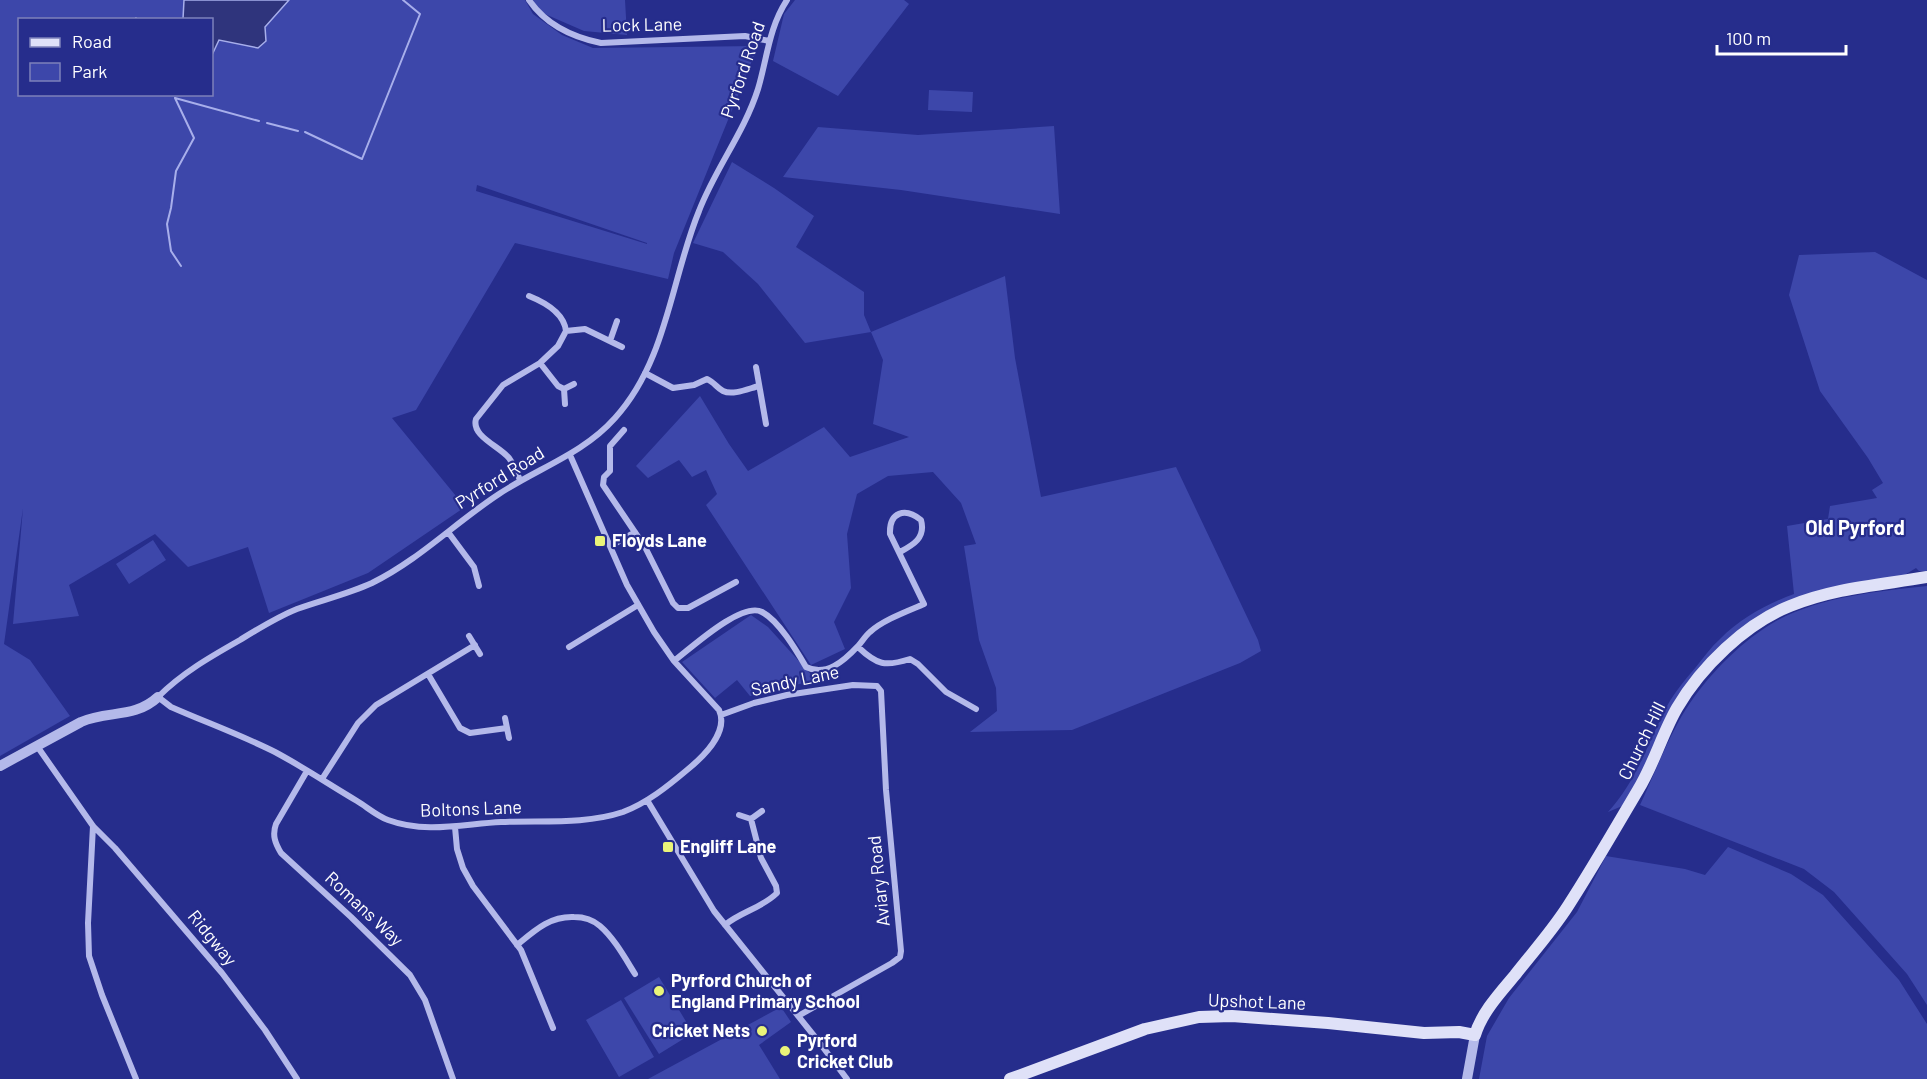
<svg xmlns="http://www.w3.org/2000/svg" width="1927" height="1079" viewBox="0 0 1927 1079" font-family="Barlow,sans-serif">
<rect width="100%" height="100%" fill="#262d8c"/>
<path fill="#3d47aa" fill-rule="evenodd" d="M0,0H525L533,14L562,35L593,48L758,46L674,253L668,279L515,243L416,410L392,418L465,507L368,573L269,613L248,547L188,567L155,534L69,585L79,616L13,624L23,508L4,644L30,660L70,716L0,756ZM20,20H212V94H20ZM477,185L647,243V244L476,191Z
M533,0H625L627,35L584,31L538,11Z
M795,0H904L909,4L838,96L773,61L784,14Z
M929,90L973,92L972,112L928,110Z
M1054,126L1060,214L901,190L783,177L818,127L918,135Z
M732,162L774,188L814,216L796,247L864,292V315L871,332L1005,276L1015,358L1041,497L1176,467L1258,640L1261,651L1240,663L1072,730L970,732L997,711L996,688L979,640L964,546L976,544L961,503L933,472L888,476L857,494L847,534L851,588L834,622L845,649L811,665L706,505L717,494L706,470L692,477L679,460L648,478L636,466L700,396L729,444L748,471L824,427L850,457L909,437L873,424L883,360L871,332L805,343L758,284L723,252L693,243Z
M1875,252L1927,280V571H1919L1916,568L1903,576L1797,601L1709,663L1627,804L1608,812C1635,783 1647,746 1664,712C1672,695 1684,681 1696,667C1704,657 1711,647 1720,639C1741,618 1767,604 1794,594L1787,526L1828,519L1830,506L1877,498L1872,490L1883,483L1868,458L1820,391L1789,295L1799,255Z
M153,540L166,560L129,584L116,564Z
M1927,586V1005L1907,974L1834,892L1804,869L1640,805C1655,773 1670,732 1690,703C1712,671 1743,640 1776,621C1820,597 1878,591 1927,586Z
M751,615L768,627L816,680L750,696L737,680L715,698L682,662Z
M1728,847L1791,874L1823,895L1899,980L1927,1024V1079H1479L1487,1036L1509,998L1577,912L1606,856L1685,869L1705,875Z
M659,977L693,1033L659,1054L624,998Z
M621,1000L654,1057L619,1077L586,1020Z
M781,1007L791,1022L759,1045L780,1079H648Z"/>
<path fill="#2f347c" stroke="#a8afeb" stroke-width="1.5" d="M184,0H289L265,27L266,41L258,48L219,40L212,55V20L183,19Z"/>
<g fill="none" stroke-linecap="round" stroke-linejoin="round">
<path stroke="#a8afeb" stroke-width="2" d="M136,18L137,20
M175,98L194,138L176,171L171,208L167,224L171,251L181,266
M175,98L259,121
M267,123L298,131
M305,132L362,159L420,14L403,0"/>
<path stroke="#b4b9ea" stroke-width="6" d="M529,0C546,25 572,37 601,43L745,36L769,41
M529,296C544,302 564,313 566,331L585,329L622,347
M610,341L617,321
M540,363L558,386L564,389
M756,367L766,424
M645,373L673,388L694,385L707,379C714,382 717,388 723,391C733,396 750,388 759,386
M565,404L564,389L574,384
M624,430L610,446V471L604,477L603,485L645,547L673,603L678,608H688L736,582
M570,455L627,585L654,632L674,661L719,710C729,732 703,757 687,770C668,786 647,803 623,812C584,825 541,820 501,822C463,824 426,834 388,820C377,816 367,807 357,801C330,785 303,767 275,752C241,735 205,722 171,707L158,697C182,673 210,657 240,640C258,629 277,617 297,609C322,600 348,594 372,583C419,560 456,522 499,494C538,468 583,454 615,418C667,361 671,279 699,211C715,169 744,133 758,89C767,59 769,27 787,0
M520,480C517,473 514,465 509,458C499,446 471,436 476,419L503,385L540,363L558,346L566,331
M448,532L474,567L479,586
M611,546L635,532
M469,636L480,654
M569,647L638,605
M858,647C877,665 885,667 910,659L918,664L946,692L976,709
M674,661C691,648 742,601 762,612C779,621 796,650 806,667C826,677 844,661 858,646C862,642 865,636 870,632C883,620 908,611 924,604L890,534C889,512 905,507 921,520C926,538 913,545 900,552
M428,674L460,728L470,733L507,728
M721,715L754,703L787,695L853,685L877,686L881,691L886,790L901,951L900,957L892,963L798,1016
M505,718L509,738
M37,746L93,826L115,848L222,973L265,1030L297,1079
M307,771L276,824C272,835 275,843 281,853L351,917L410,975L425,1000L453,1079
M322,779L358,723L376,705L475,645
M647,800L714,911L819,1042L847,1079
M739,815L751,819L762,811
M93,826L88,923L89,956L102,995L136,1079
M455,827L457,849L463,868L473,886L521,950L553,1028
M725,925C740,912 762,908 777,893L776,886L761,858L751,819
M517,945C535,930 550,916 574,917C583,917 592,919 600,926C614,938 625,958 635,974"/>
<path stroke="#b4b9ea" stroke-width="10" d="M0,766L81,722C108,710 134,719 158,697
M1467,1079L1475,1035"/>
<path stroke="#dfe1f8" stroke-width="12" d="M1010,1079L1145,1029L1199,1017L1232,1016L1328,1023L1424,1033L1459,1032L1475,1035C1482,1012 1500,993 1515,975C1533,952 1552,931 1568,906C1592,869 1615,829 1638,790C1654,764 1662,734 1677,708C1701,667 1745,624 1790,606C1834,588 1880,585 1927,577"/>
</g>
<g fill="#eaf479" stroke="#262d8c" stroke-width="2">
<rect x="594" y="535" width="12" height="12" rx="3"/>
<rect x="662" y="841" width="12" height="12" rx="3"/>
<circle cx="659" cy="991" r="6"/>
<circle cx="762" cy="1031" r="6"/>
<circle cx="785" cy="1051" r="6"/>
</g>
<g text-anchor="middle" stroke-width="4.5" stroke-linejoin="round" paint-order="stroke">
<g font-size="18" fill="#fff" stroke="#262d8c">
<text transform="translate(642 25) rotate(-1)" y="6">Lock Lane</text>
<text transform="translate(743 70) rotate(-71)" y="6">Pyrford Road</text>
<text transform="translate(500 478) rotate(-32)" y="6">Pyrford Road</text>
<text transform="translate(795 681) rotate(-12)" y="6">Sandy Lane</text>
<text transform="translate(1642 741) rotate(-64)" y="6">Church Hill</text>
<text transform="translate(471 809) rotate(-2)" y="6">Boltons Lane</text>
<text transform="translate(879 881) rotate(-96)" y="6">Aviary Road</text>
<text transform="translate(364 909) rotate(43)" y="6">Romans Way</text>
<text transform="translate(212 938) rotate(51)" y="6">Ridgway</text>
<text transform="translate(1257 1002) rotate(2)" y="6">Upshot Lane</text>
</g>
<g font-size="18" font-weight="bold" fill="#fff" stroke="#262d8c" text-anchor="start">
<text x="612" y="547">Floyds Lane</text>
<text x="680" y="853">Engliff Lane</text>
<text x="671" y="987">Pyrford Church of<tspan x="671" dy="21">England Primary School</tspan></text>
<text x="750" y="1037" text-anchor="end">Cricket Nets</text>
<text x="797" y="1047">Pyrford<tspan x="797" dy="21">Cricket Club</tspan></text>
</g>
<g font-size="20" font-weight="bold" fill="#fff" stroke="#262d8c">
<text x="1855" y="535">Old Pyrford</text>
</g>
</g>
<rect x="18" y="18" width="195" height="78" fill="#262d8c" stroke="#7d81ba" stroke-width="1.5"/>
<rect x="30" y="38" width="30" height="9" fill="#dfe1f8" stroke="#7d81ba" stroke-width="1.5"/>
<text x="72" y="48" font-size="18" fill="#ffffff">Road</text>
<rect x="30" y="63" width="30" height="18" fill="#3d47aa" stroke="#7d81ba" stroke-width="1.5"/>
<text x="72" y="78" font-size="18" fill="#ffffff">Park</text>
<path d="M1717 45v9h129v-9" fill="none" stroke="#ffffff" stroke-width="3"/>
<text x="1726" y="45" font-size="18" fill="#ffffff" stroke="#262d8c" stroke-width="4.5" paint-order="stroke">100 m</text>
</svg>
